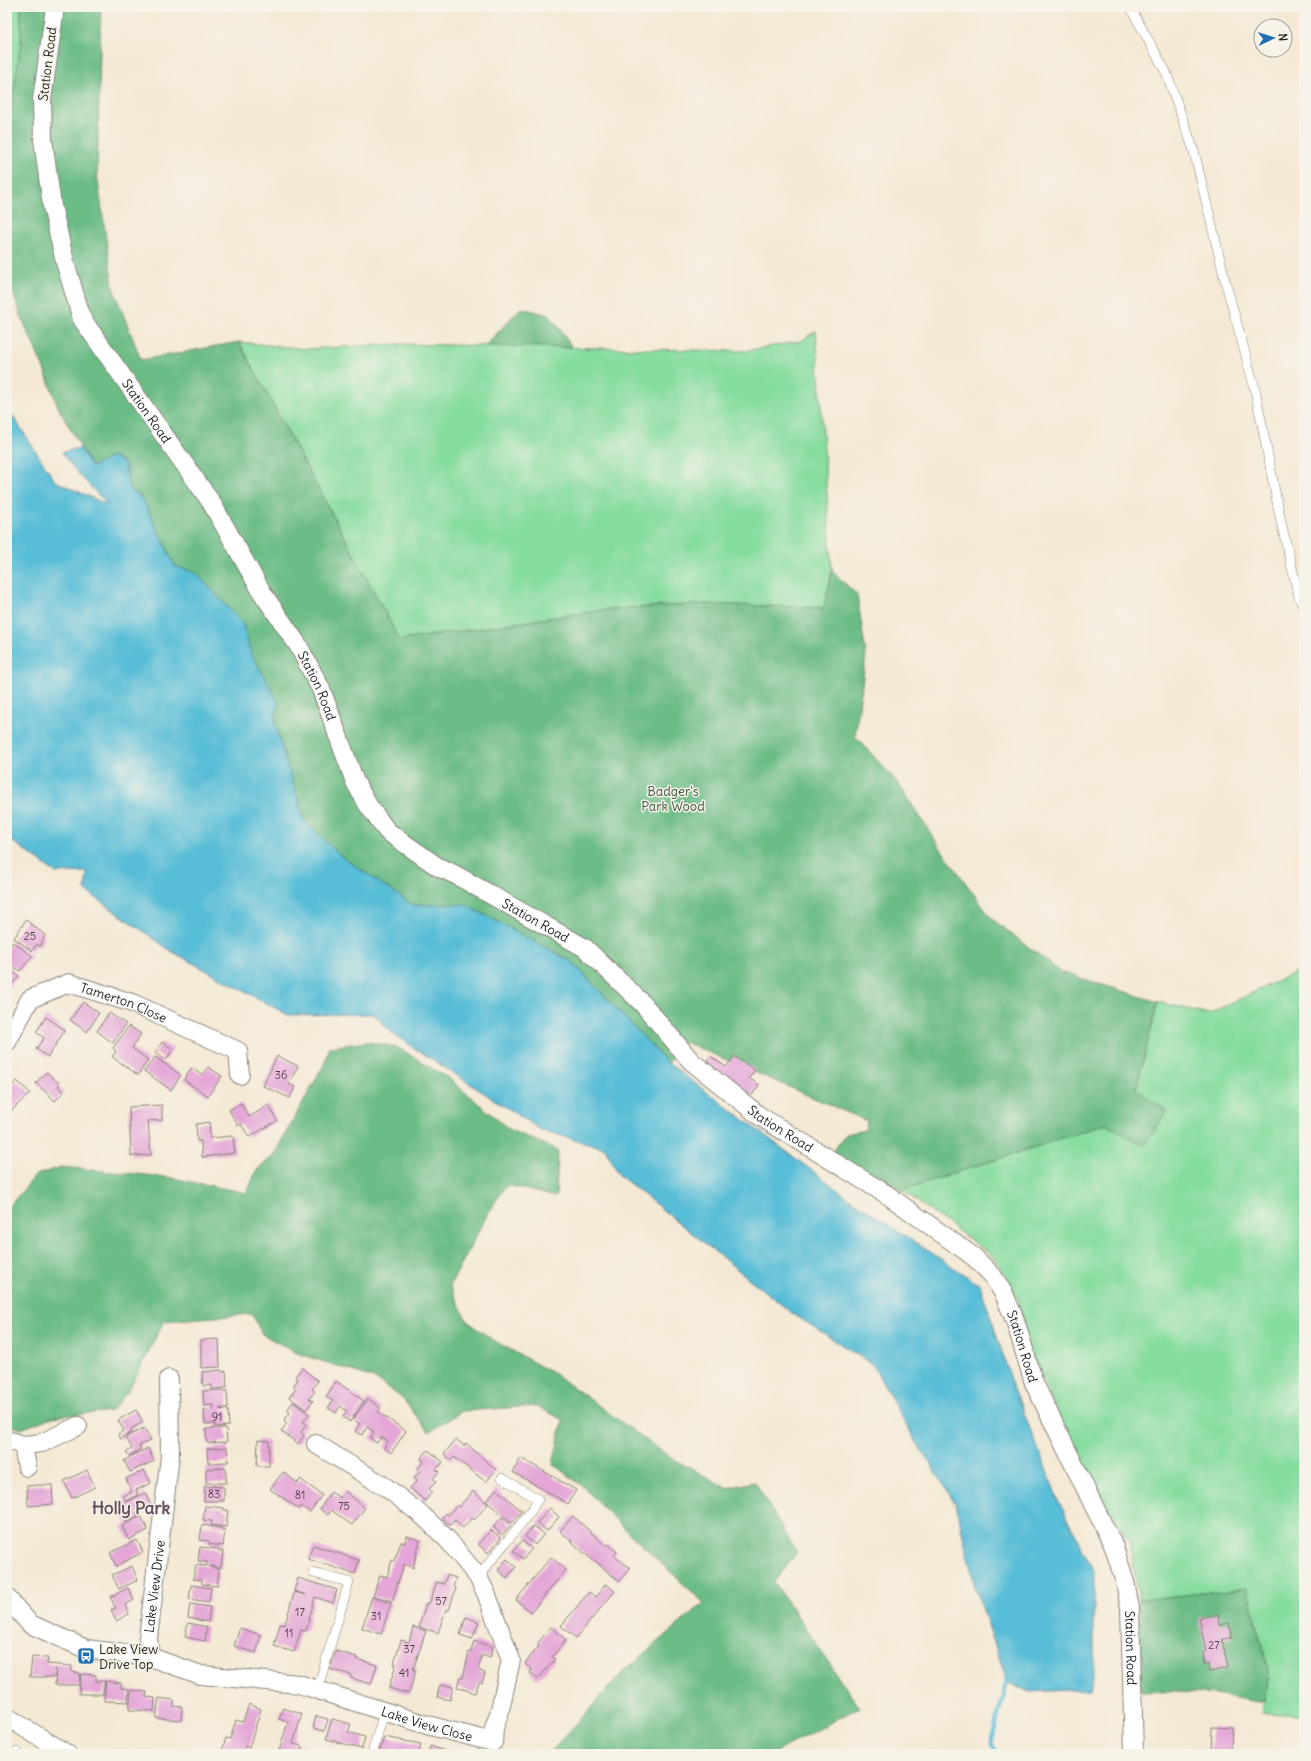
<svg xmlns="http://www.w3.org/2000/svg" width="1311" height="1761" viewBox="0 0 1311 1761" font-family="Delius,sans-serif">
<rect width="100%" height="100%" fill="#f7f3e8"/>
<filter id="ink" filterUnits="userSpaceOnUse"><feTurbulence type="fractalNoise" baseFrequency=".025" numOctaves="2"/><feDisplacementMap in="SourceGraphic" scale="8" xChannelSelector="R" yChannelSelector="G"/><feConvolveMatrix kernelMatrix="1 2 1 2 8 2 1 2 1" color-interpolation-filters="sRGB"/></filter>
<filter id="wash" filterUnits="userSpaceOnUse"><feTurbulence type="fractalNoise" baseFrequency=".012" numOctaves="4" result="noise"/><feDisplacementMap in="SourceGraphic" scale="16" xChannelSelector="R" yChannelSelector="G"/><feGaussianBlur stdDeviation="0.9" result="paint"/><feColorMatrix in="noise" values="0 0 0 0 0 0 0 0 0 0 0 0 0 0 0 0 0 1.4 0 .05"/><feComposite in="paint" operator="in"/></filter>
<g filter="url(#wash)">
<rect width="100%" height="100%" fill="#f4e9d5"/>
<path fill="#85dc9f" stroke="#507c5e" d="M7,7H21V42L7,139Z
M816,331L832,571L824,608L705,604L610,609L400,640L239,342L307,349L397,344L745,351L801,341Z
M1304,968V1715L1262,1713L1264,1703L1268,1671L1247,1588L1139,1600L1130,1544L1070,1442L1027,1345L1018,1298L994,1257L902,1190L1106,1124L1136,1089L1158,1002L1209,1014Z"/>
<path fill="#6cbc86" stroke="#446c51" d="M21,7H101L97,174L113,288L141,360L239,342L400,640L610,609L705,604L824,608L832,571L857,595L866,655L855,736L897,782L941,849L992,919L1061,972L1158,1002L1136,1089L1167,1112L1144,1146L1106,1124L902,1190L832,1153L846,1134L865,1130L867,1121L685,1042L668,1063L571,961L464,904L413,905L342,857L305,821L285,759L275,722L278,701L251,653L243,624L196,573L175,566L142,498L129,488L125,464L113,456L92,467L59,409L44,369L21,316L7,274V139L21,42Z
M521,308L550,315L572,347L485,346Z
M367,1042L397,1047L448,1078L510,1130L558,1150L556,1197L507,1185L489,1211L450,1286L467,1321L493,1340L556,1375L671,1458L727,1488L755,1482L797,1553L774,1582L859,1707L773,1754H549L624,1671L704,1603L628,1532L582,1486L553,1464L563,1420L537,1406L462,1411L429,1432L402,1398L374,1378L297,1353L262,1334L252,1314L164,1321L129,1390L111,1411L52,1417L21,1429L7,1424V1209L36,1175L61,1167L166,1177L247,1193L256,1171L273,1156L324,1065L330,1047Z
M1247,1588L1268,1671L1264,1703C1223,1695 1182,1690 1140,1692L1139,1600Z"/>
<path fill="#58bdd7" stroke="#3a6c7a" d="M7,407L55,481L108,505L75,470L62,452L80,448L92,467L113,456L125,464L129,488L142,498L175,566L196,573L243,624L251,653L278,701L275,722L285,759L305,821L342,857L413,905L464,904L571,961L668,1063L850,1199L980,1285L1014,1388L1059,1502L1094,1572V1665L1090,1689L1029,1692L1007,1681L974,1583L956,1504L910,1432L873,1365L792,1313L619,1175L605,1148L541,1130L393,1034L373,1014L288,1015L171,951L85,890L87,872L56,873L7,837Z"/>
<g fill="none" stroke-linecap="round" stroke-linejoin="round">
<path stroke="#58bdd7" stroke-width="4.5" d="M998,1754L991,1744L1007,1681L1006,1676"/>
</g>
<g id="blocks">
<path fill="#e4a6d7" d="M26,920L45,935L40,947L37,944L32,951L14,938Z
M13,942L32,956L20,971L7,963V950Z
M7,967L19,976L7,990Z
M83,1002L99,1013L87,1032L70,1020Z
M109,1013L126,1024L113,1043L97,1031Z
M46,1017L65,1030L48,1057L36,1049L44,1038L36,1032Z
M129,1026L141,1034L132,1048L148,1060L138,1075L112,1057L116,1051L113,1048Z
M162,1042L173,1049L166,1060L155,1053Z
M277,1056L298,1066L289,1084L295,1087L290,1098L263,1086Z
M710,1056L726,1067L734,1056L755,1070L749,1078L759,1085L750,1098L703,1067Z
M155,1057L181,1075L171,1090L144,1071Z
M208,1067L222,1076L208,1096L184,1080L191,1068L202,1075Z
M47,1072L60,1084L58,1086L64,1092L55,1101L36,1083Z
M17,1081L30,1093L11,1111L7,1107V1091Z
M241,1103L249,1117L269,1105L277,1121L249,1137L241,1124L238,1126L229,1110Z
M162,1105V1120L148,1121L151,1155L131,1156L129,1107Z
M209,1122L210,1138L233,1136L235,1153L202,1157L201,1141H197L196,1124Z
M219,1339L220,1367L201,1368V1340Z
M302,1368L318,1381L312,1389L315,1391L309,1399L313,1401L306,1410L289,1397L296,1389L293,1387L298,1379L295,1377Z
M221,1370L222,1372L226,1371L227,1388L212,1389V1385L203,1386L202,1372Z
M336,1381L364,1401L350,1422L343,1417L347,1411L340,1406L336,1413L328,1408L333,1401L326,1397Z
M223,1390V1391H227L228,1407L219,1409L228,1410L229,1426L215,1427V1424H205L204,1410L214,1409L213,1405L204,1406L203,1391Z
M368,1399L381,1408L378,1412L406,1431L391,1453L384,1448L388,1441L381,1437L377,1443L370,1438L374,1432L367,1427L362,1435L355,1431L360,1424L353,1419Z
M293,1402L309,1414L303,1422L307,1424L301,1432L304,1435L298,1444L281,1431L287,1423L284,1420L290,1413L287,1410Z
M136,1410L143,1422L131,1429L132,1432L121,1439L118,1434L124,1431L118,1420Z
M144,1428L151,1440L139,1446L141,1449L129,1456L126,1452L132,1449L126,1437Z
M226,1428L227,1442L207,1443L206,1429Z
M456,1439L464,1446L466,1443L496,1470L486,1482L454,1457L451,1460L444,1454Z
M258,1440L269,1441V1466H257Z
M227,1447L228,1462L208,1463L207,1449Z
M148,1448L154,1461L130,1472L124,1461L129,1458V1457Z
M428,1450L443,1462L436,1469L439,1472L433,1479L436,1482L429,1489L432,1492L425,1501L410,1488L417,1481L414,1478L420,1471L418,1468L424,1461L421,1458Z
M521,1458L576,1490L568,1504L513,1472Z
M226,1468V1483H206V1469Z
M87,1470L95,1487L72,1498L64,1481Z
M144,1470L151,1483L136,1490L138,1495L126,1501L123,1496L132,1492L126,1479Z
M283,1472L298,1483L300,1479L322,1495L310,1512L301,1506L299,1509L270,1489Z
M40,1485H52L53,1504L28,1506L27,1486Z
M205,1486L224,1487V1501H204Z
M496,1489L522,1511L512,1523L486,1501Z
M345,1491L365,1508L352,1525L331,1510L328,1515L320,1509L331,1492L340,1498Z
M473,1491L488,1504L474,1520L472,1518L463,1528L455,1520L450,1525L442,1518L446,1513L448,1515L457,1505L459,1507Z
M145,1493L151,1505L136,1513L138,1516L126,1522L118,1506Z
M205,1506L224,1508V1510H228L226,1527L211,1525L212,1521L203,1520Z
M550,1508L559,1517L547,1531L537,1523Z
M141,1516L148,1530L129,1540L122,1526Z
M573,1516L606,1546L608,1544L617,1552L614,1555L630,1568L619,1581L594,1560L593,1561L560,1531Z
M502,1517L511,1525L502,1535L493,1527Z
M202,1525L221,1528V1529L225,1530L223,1546L209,1544V1541L200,1540Z
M534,1526L544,1534L535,1545L525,1536Z
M491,1530L501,1538L488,1553L478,1544Z
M407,1536L420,1540L413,1568L404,1564L392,1601L373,1596L380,1575L387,1577L392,1560L394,1561L401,1542L405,1543Z
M137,1540L143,1552L116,1566L110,1553Z
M522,1541L532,1549L523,1559L513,1551Z
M313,1545L359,1560L355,1574L308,1559Z
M200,1547L219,1549V1551H223L221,1568L209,1566L219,1570L217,1586L202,1584V1580L193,1579L196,1565L207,1566V1562L198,1561Z
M551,1557L566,1570L531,1612L516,1600Z
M507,1559L516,1567L507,1578L498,1570Z
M132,1566L138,1580L119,1589L112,1575Z
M447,1575L456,1578L453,1587L456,1588L449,1610L446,1609L438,1633L419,1627L426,1603L429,1604L437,1582L444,1584Z
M298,1578L337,1590L333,1603L315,1597L306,1631L301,1630L294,1652L274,1646L280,1624L285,1625L294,1592L306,1595L294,1591Z
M606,1584L615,1591L576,1638L561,1626L589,1592L595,1597Z
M191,1585L211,1588L209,1602L189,1599Z
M128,1588L134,1600L125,1605L129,1614L116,1621L111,1610L116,1608L110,1597Z
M372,1597L391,1603L381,1634L362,1628Z
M190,1604L210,1607L208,1622L188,1618Z
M1218,1614L1220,1625L1229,1623L1231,1638L1222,1639L1228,1668L1210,1672L1209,1663L1205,1664L1203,1652L1206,1651L1199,1618Z
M466,1617L479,1622L472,1639L460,1635Z
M188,1623L207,1627L205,1641L185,1637Z
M413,1627L426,1631L413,1670H416L409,1694L389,1688L396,1664H394L401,1640L409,1642Z
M551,1627L566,1640L552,1657L555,1659L538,1679L530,1673L532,1670L525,1663L539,1646L537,1644Z
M240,1628L261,1635L256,1653L234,1646Z
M474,1641L493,1647L490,1658L482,1655L478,1670L485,1673L482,1683L479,1682L475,1693L457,1687L460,1677L463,1678L469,1652H471Z
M336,1651L357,1657L356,1659L377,1665L371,1684L351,1678V1675L330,1669Z
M32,1657L48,1658L47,1664L72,1666L71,1672L80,1673L79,1685H55L56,1669L55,1677H30Z
M81,1674L96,1675V1681H105L103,1694H79Z
M106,1681L121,1683V1688L129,1689L128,1702L104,1701Z
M440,1685L453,1687L450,1700L437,1697Z
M131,1690L147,1692L146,1697L155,1698L154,1711L129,1710Z
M159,1698L174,1700V1706L182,1707L181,1720L156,1718Z
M249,1704L261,1709L249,1748L245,1746L242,1754H221L226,1738L230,1739L236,1720L243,1722Z
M283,1708L302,1714L293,1744L302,1746L300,1754H278L288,1722L279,1719Z
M316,1716L328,1719L324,1731L313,1728Z
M332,1719L351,1724L348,1732L365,1737L362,1749L326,1739Z
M1212,1727L1232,1728L1231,1754H1211Z
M384,1737L421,1744L419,1754H379Z
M430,1746L449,1752L458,1754H428Z"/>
</g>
</g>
<g filter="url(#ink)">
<use href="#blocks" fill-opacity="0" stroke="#888278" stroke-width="1"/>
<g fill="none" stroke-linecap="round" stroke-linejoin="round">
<g stroke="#888278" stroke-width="10">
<path id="service" d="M1130,7L1166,72L1194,151L1226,284L1255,389L1281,522L1299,597L1304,609
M313,1573L349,1582L317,1691
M478,1577L531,1511L538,1499L502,1478
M11,1754L17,1752
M372,1754L384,1712"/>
</g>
<g stroke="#888278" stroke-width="20">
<g id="minor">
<path id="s1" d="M55,7L42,100L43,140L52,206L65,262L82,319L211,502L263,594L298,645L321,689L355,782L368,805L387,831L438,867L454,874L585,948L643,1004L691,1061L761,1117L889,1196L974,1257L992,1275L1004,1294L1015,1320L1034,1383L1114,1547L1125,1582L1130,1608L1134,1754"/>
<path id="s2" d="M7,1042L30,999L69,983L132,1003L238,1051L240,1075"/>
<path d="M7,1440L23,1445L27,1467"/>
<path d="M23,1445L42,1443L78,1426"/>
<path id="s3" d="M7,1598L30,1624L86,1649L150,1657L201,1675L299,1684L427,1725L493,1742L494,1728L499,1714L511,1660L486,1593L478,1577L448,1540L424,1517L387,1488L316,1444"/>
<path id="s4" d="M150,1657L148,1638L170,1456L169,1379"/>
<path d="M7,1717L67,1754"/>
</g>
</g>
<use href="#service" stroke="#fff" stroke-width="9"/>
<use href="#minor" stroke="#fff" stroke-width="18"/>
</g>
</g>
<defs>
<g id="bus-square" transform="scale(0.9)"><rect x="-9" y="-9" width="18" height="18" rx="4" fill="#1f6fb2" stroke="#f7f3e8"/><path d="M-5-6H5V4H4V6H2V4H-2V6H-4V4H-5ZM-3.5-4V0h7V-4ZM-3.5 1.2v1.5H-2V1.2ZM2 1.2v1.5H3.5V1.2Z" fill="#fff"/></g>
</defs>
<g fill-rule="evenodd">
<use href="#bus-square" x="86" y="1656"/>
</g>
<g text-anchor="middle" stroke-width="3" stroke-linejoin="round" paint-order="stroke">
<g font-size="11" fill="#4e3e4b">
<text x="30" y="940">25</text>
<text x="281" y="1079">36</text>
<text x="217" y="1421">91</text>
<text x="214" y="1498">83</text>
<text x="300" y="1499">81</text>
<text x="344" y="1510">75</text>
<text x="441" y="1605">57</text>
<text x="300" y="1616">17</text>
<text x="376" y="1620">31</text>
<text x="289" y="1637">11</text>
<text x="1214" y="1649">27</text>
<text x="409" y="1653">37</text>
<text x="404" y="1677">41</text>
</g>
<g font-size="13" fill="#1c1c1c" stroke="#f7f3e8">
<text transform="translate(47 64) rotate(-83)" y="5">Station Road</text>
<text dy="5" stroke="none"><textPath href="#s1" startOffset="430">Station Road</textPath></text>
<text dy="5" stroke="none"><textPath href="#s1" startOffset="754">Station Road</textPath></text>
<text dy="5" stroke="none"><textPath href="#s1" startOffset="1090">Station Road</textPath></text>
<text dy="5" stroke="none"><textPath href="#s2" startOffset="149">Tamerton Close</textPath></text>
<text dy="5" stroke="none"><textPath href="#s1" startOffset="1414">Station Road</textPath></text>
<text dy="5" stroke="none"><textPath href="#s1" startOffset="1750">Station Road</textPath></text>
<text dy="5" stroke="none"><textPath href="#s4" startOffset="71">Lake View Drive</textPath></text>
<text dy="5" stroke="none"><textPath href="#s1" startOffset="2074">Station Road</textPath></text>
<text dy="5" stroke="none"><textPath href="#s3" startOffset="447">Lake View Close</textPath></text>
</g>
<g font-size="13" fill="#3c5643" stroke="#f7f3e8">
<text x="673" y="796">Badger's<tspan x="673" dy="15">Park Wood</tspan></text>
</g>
<g font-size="13" fill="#1c1c1c" stroke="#f7f3e8" text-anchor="start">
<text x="99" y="1654">Lake View<tspan x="99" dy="15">Drive Top</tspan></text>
</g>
<g font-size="17" font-weight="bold" fill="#624c5d" stroke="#f7f3e8">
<text x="131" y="1514">Holly Park</text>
</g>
</g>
<rect width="1311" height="1761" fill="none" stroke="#f7f3e8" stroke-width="24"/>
<g transform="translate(1273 38) rotate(86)"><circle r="19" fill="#f7f3e8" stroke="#9f9d96"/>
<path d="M0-3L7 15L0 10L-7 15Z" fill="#1f6fb2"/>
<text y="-6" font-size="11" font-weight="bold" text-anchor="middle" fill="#1c1c1c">N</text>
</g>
</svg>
